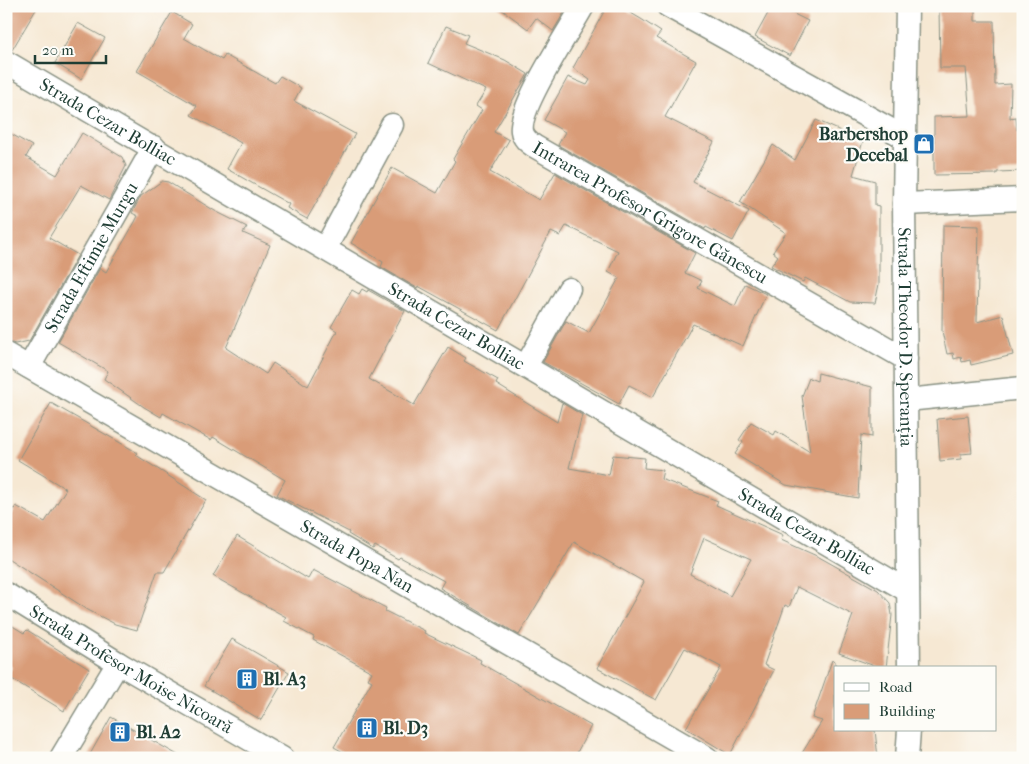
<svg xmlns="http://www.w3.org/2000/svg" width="1029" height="764" viewBox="0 0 1029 764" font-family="'IM FELL French Canon',serif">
<rect width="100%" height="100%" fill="#fdfcf7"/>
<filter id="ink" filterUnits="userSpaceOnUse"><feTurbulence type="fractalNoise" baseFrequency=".02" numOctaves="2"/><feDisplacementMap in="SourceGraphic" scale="10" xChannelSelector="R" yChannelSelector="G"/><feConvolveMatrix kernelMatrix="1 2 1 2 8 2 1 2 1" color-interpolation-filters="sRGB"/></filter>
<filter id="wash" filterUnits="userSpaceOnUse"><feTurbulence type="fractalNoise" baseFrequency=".0096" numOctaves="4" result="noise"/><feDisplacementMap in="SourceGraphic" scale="20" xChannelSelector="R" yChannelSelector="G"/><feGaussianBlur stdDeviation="1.12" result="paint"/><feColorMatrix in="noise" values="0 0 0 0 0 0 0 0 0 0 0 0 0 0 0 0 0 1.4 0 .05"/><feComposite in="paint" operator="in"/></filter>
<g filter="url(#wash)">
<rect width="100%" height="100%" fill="#f6e8d3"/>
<g id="blocks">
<path fill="#d99c78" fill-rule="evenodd" d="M6,6H38L12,50L6,49Z
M497,6H568L553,31L536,18L528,29Z
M607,6H619L641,19L661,32L656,38L696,61L665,117L714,142L693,182L749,211L733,241L706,227L705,229L558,145L565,132L544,120L568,77L587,85L590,80L573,68Z
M772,6H793L790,12L808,21L790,56L755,37Z
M939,6H975V21H994L995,85L1011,84L1010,118L1016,117L1017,130H1023V171L997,172V174L934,175V117L970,116L966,68H940Z
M172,12L192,24L184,38L222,60L225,55L275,83L280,76L301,88L294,101L355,134L307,219L287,208L289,204L227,169L241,143L191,115L197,106L137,71Z
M78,23L105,38L81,79L55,63Z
M446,26L468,35L464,43L505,60L528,74L494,132L509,140L490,172L539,200L555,173L695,253L685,273L702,281L698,288L735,306L745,284L766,294L743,346L693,324L653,397L629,385L619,404L543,362L566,321L589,333L619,278L608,272L618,251L566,226L560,236L551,232L498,330L418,286L417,288L381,267L383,262L351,243L392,168L437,193L455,161L453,159L482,110L476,106L486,90L428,63Z
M816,120L863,141L853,175L875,181V205L879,206V284L875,303L850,302L805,278L803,282L771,266L778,256L773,252L786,233L740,202L773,145L795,160Z
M6,131L32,146L26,157L57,175L82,133L122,157L126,166L109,200L81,185L49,238L78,255L29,341L15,344L6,341Z
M162,181L168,182L215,211L247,227L243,233L270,245L226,348L266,374L273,363L308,386L337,331L331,327L352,290L359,294L362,289L367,292L368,290L405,311L369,379L414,405L448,347L466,358L464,361L498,380L496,384L557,422L562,403L582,415L569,468L609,475L613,455L645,458L644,468L663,470L661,479L718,501L716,505L783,535L781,540L819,557L878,590L890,603L892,615L886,668H880L839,653L853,615L797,587L789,607L785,605L764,665L774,670L730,755L686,728L721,667L685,648L656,700L597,668L644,582L574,542L519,635L440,588L444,581L400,557L398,559L375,546L373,549L348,534L349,532L277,495L285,480L213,437L211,440L163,413L161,417L144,407L104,379L108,371L58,342L100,268L106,272L135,222L138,216L132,213L141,196ZM704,538L751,559L730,596L690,574Z
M943,225L979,226L977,322L1003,315L1013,355L971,365L970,360L962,362L961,357L954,359L953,353L947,354L942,331Z
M818,373L872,387V437L861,435L858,498L786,485L735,454L743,442L739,440L751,422L774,435L776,431L810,452L802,396L809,378L817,381Z
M51,403L138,453L136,455L206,500L164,572H157L137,630L115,624L88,610L6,557V522L16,506L45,522L66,489L18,460Z
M968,416L972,453L961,454V459L940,461L937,419Z
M237,536L308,579L313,570L386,608L385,611L425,631L424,633L481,660L480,663L501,675L591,726L574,758H354L334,747L372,681L368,679L372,672L313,640L314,637L284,621L286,617L213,576Z
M6,622L24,633L27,630L89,669L64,711L7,676L12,667L6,663Z
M232,639L289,672L261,720L204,686Z
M832,660L835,661V730H875L878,758H799L822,721L812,718Z
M111,717L183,758H88Z"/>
</g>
</g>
<g filter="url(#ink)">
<use href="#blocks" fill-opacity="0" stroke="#8a9284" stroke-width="1"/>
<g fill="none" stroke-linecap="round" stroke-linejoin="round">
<g stroke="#8a9284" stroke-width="25">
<g id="street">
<path id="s1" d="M583,6C570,30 518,107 522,131C523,138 528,142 534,146L906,359"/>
<path d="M668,6L904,137"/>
<path id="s2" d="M907,6L904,204L909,668"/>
<path id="s3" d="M6,62L908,591"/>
<path d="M904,204L1023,199"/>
<path d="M326,247L392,125"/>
<path id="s4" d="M6,354L707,758"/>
<path d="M526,366L569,289"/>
<path id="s5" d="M29,367L154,147"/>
<path d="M907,400L1023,388"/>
<path id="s6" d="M6,594L118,663L282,758"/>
<path d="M61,758L118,663"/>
<path d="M907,758L909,730"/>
</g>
</g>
<use href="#street" stroke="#fff" stroke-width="22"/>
</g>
</g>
<defs>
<g id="shop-square" transform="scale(1.125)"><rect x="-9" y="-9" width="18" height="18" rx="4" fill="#1f6fb2" stroke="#fdfcf7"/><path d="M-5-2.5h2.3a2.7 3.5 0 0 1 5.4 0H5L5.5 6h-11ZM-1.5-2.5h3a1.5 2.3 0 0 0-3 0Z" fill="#fff"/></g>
<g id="building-square" transform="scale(1.125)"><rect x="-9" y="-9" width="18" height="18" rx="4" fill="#1f6fb2" stroke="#fdfcf7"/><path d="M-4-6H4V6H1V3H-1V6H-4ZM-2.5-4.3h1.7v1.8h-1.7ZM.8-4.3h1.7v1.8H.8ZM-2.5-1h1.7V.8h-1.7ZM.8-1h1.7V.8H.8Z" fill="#fff"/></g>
</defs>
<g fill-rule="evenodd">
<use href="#shop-square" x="924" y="144"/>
<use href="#building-square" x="247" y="679"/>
<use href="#building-square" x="367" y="728"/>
<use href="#building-square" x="120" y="732"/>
</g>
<g text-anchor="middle" stroke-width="4.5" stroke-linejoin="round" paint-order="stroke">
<g font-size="18" fill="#1f3d34" stroke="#fdfcf7">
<text dy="6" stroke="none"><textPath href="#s3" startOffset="118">Strada Cezar Bolliac</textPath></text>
<text dy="6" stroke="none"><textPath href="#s1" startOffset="294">Intrarea Profesor Grigore Gănescu</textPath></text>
<text dy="6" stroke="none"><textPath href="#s5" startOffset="126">Strada Eftimie Murgu</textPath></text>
<text dy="6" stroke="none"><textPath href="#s3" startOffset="522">Strada Cezar Bolliac</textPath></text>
<text dy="6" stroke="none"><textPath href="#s2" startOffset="331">Strada Theodor D. Speranția</textPath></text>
<text dy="6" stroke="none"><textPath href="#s3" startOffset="928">Strada Cezar Bolliac</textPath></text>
<text dy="6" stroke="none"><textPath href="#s4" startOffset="405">Strada Popa Nan</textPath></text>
<text dy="6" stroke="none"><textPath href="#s6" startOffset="146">Strada Profesor Moise Nicoară</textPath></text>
</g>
<g font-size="18" font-weight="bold" fill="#1f3d34" stroke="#fdfcf7" text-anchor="start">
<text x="908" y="140" text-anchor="end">Barbershop<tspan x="908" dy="21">Decebal</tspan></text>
<text x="263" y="685">Bl. A3</text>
<text x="383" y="734">Bl. D3</text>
<text x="136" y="738">Bl. A2</text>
</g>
</g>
<rect width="1029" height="764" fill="none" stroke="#fdfcf7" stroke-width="25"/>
<rect x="834" y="666" width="162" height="65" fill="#fdfcf7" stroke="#a4b0a9"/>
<rect x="844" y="683" width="25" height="8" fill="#ffffff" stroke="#a4b0a9"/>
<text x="879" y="692" font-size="15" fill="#1f3d34">Road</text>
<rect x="844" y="704" width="25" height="15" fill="#d99c78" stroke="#a4b0a9"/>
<text x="879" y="716" font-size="15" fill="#1f3d34">Building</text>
<path d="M35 55v8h71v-8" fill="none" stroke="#1f3d34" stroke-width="2.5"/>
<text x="42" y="55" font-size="15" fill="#1f3d34" stroke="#fdfcf7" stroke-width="4" paint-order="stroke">20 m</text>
</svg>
